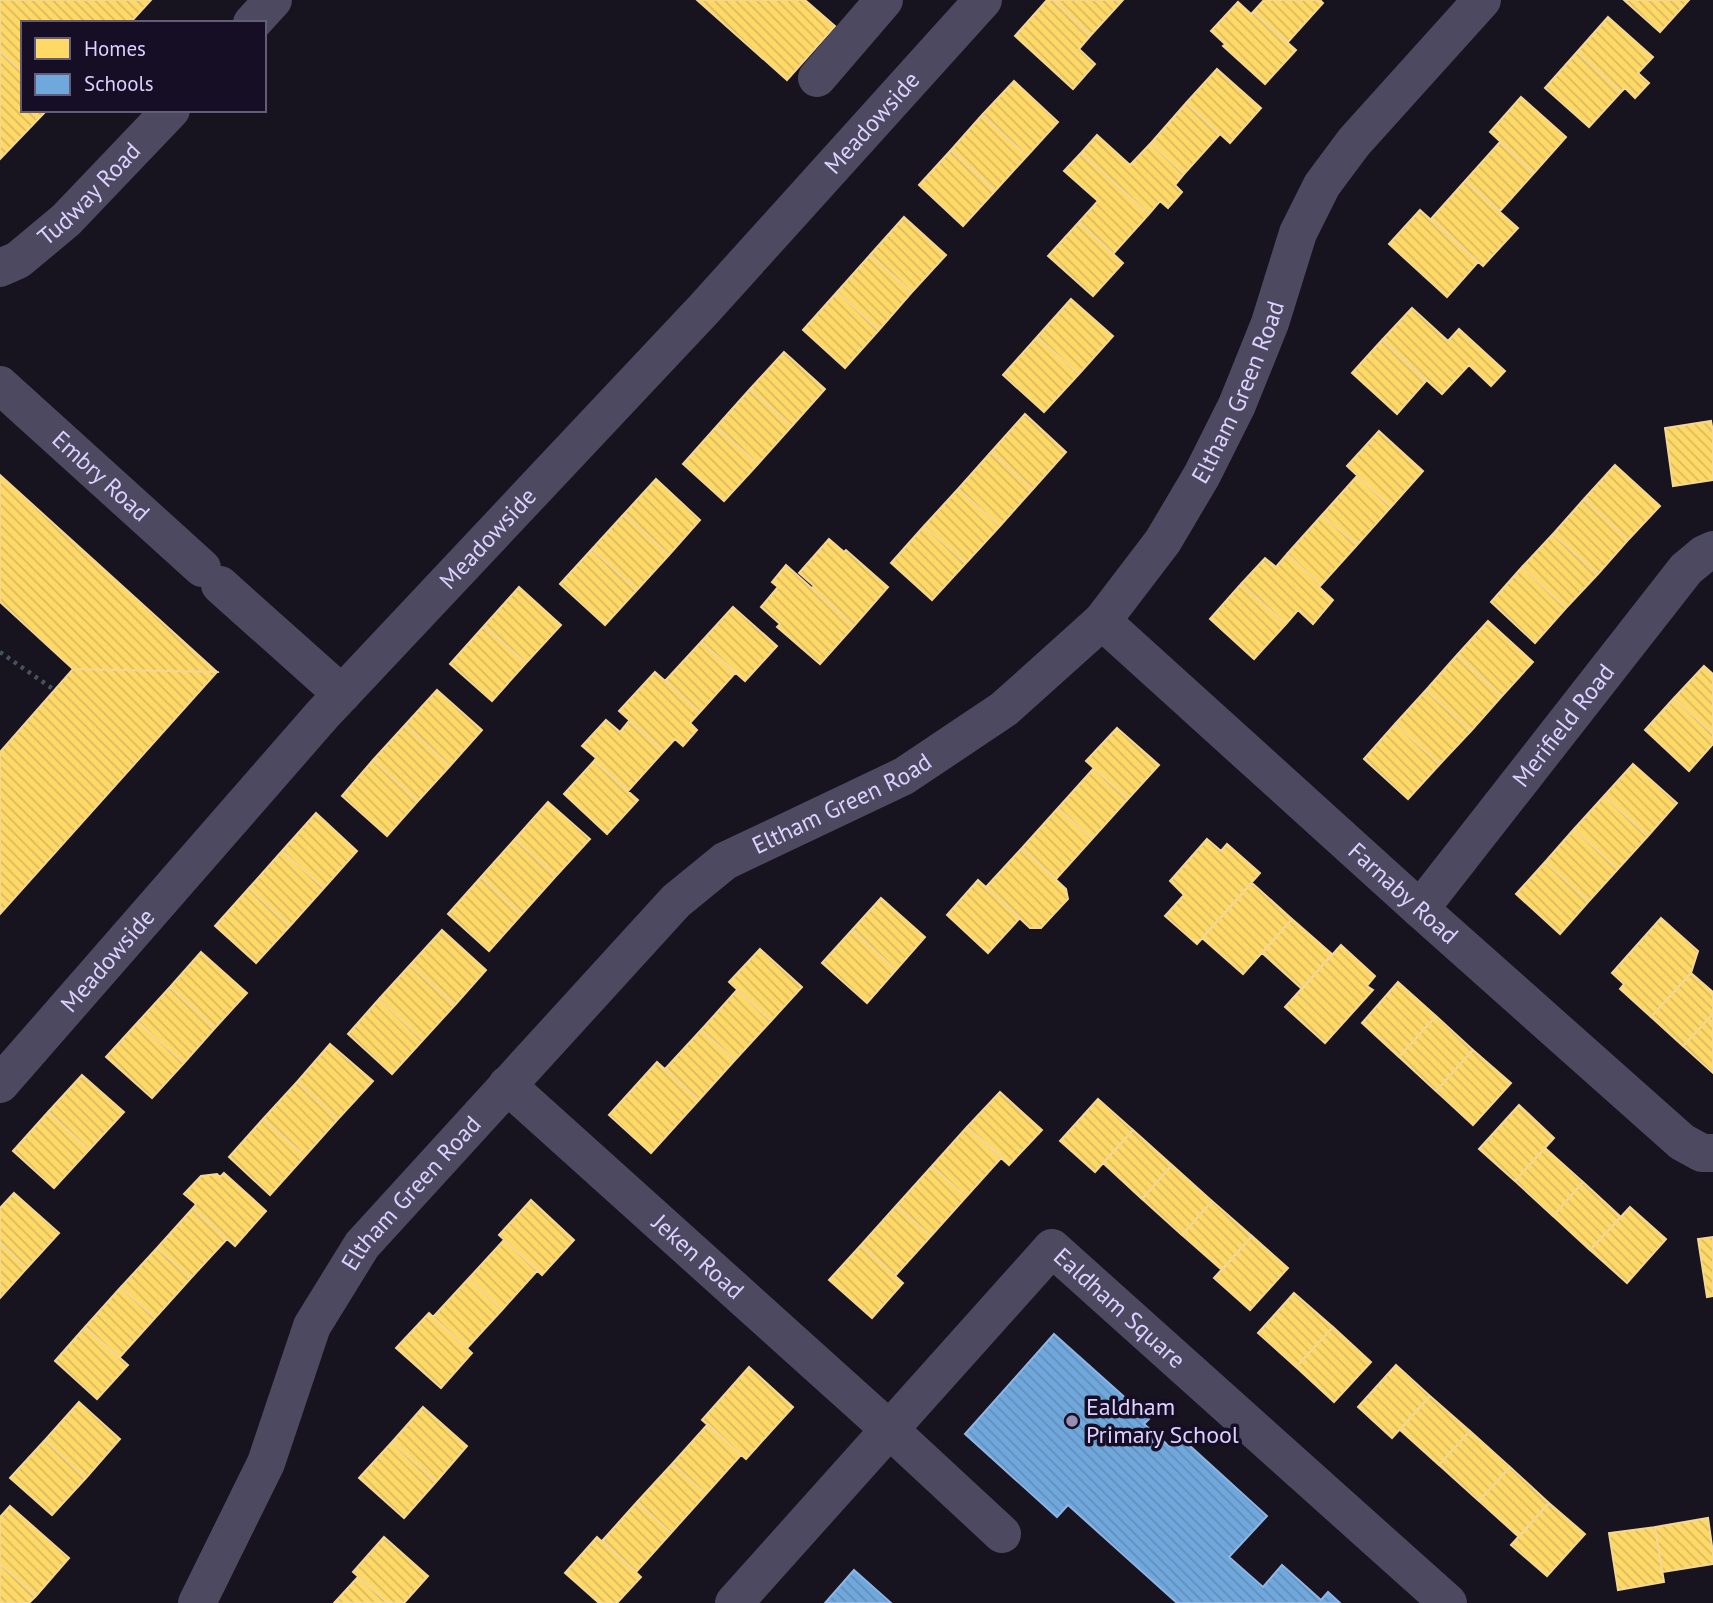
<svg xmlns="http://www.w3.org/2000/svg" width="1713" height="1603" viewBox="0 0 1713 1603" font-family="'PT Sans',sans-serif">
<defs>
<pattern id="homes-back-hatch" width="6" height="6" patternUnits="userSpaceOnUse" patternTransform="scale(1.75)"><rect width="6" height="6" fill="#ffd966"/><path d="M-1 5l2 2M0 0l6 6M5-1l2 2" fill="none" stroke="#d9ba61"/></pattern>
<pattern id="schools-back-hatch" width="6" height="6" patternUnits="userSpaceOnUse" patternTransform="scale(1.75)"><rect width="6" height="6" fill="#6fa8dc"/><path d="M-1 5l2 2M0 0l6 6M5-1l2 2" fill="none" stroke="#648eb8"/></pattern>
</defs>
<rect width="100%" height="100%" fill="#17131f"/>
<path fill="url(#homes-back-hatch)" stroke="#f4d794" stroke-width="2" d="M0,0H151L130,23H23V73L0,51Z
M697,0H805L835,26L787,80Z
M1047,0H1053L1091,35L1079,49L1095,64L1073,89L1015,36Z
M1053,0H1123L1091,35Z
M1264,0H1320L1323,3L1287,43L1253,12Z
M1624,0H1689L1660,32Z
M1238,2L1251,14L1253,12L1296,50L1265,84L1223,46L1225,44L1211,31Z
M1608,17L1653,57L1638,73L1649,83L1635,98L1625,88L1621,92L1577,52Z
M0,51L23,73V110H47L0,159Z
M1577,52L1621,92L1589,127L1545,88Z
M1217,69L1261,108L1230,143L1186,103Z
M1014,81L1058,122L1027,156L982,115Z
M1521,97L1566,137L1534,173L1490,132Z
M1186,103L1220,134L1184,174L1151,143Z
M982,115L1027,156L995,191L951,150Z
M1097,135L1130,165L1151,143L1184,174L1175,185L1182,192L1168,208L1160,201L1149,214L1081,153Z
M1500,142L1534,173L1500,211L1465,181Z
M951,150L995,191L963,226L919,185Z
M1081,153L1149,214L1113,254L1079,222L1098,201L1064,171Z
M1465,181L1518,228L1483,266L1431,219Z
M1420,210L1478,262L1447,297L1389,244Z
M904,217L946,255L912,292L870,255Z
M1079,222L1123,263L1093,296L1048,256Z
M870,255L912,292L879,330L837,292Z
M837,292L879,330L845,368L803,330Z
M1071,299L1113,336L1079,374L1037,337Z
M1412,308L1448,341L1459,329L1505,371L1491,386L1469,365L1442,394L1382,340Z
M1037,337L1079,374L1044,412L1003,375Z
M1382,340L1426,381L1397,414L1352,373Z
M784,352L825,389L792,426L750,389Z
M750,389L792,426L758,464L716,427Z
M1025,414L1066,452L1033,489L991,452Z
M1711,421L1713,432V480L1673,486L1665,428Z
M716,427L758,464L724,501L683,464Z
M1379,431L1423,471L1391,507L1347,466Z
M991,452L1033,489L1000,526L958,489Z
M1615,465L1660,506L1628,540L1584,499Z
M0,475L217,672L73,669L0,602Z
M1357,476L1391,507L1357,545L1322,515Z
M656,479L700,520L669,555L624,514Z
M958,489L1000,526L966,563L924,526Z
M1584,499L1628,540L1598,574L1553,534Z
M624,514L669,555L637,590L592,549Z
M1322,515L1357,545L1321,585L1287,554Z
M924,526L966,563L932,600L891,563Z
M1553,534L1598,574L1566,608L1522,567Z
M829,539L844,552L846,550L888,587L854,626L812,588L814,586L799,573Z
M592,549L637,590L605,625L560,584Z
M1287,554L1321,585L1319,587L1333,600L1313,624L1298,610L1286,624L1241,584L1265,558L1276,567Z
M786,565L854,626L820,664L777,627L780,624L761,607L778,587L772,582Z
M1522,567L1566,608L1535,643L1491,602Z
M1241,584L1286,624L1254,659L1210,619Z
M519,587L561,625L526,663L484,626Z
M733,607L777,646L745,681L701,642Z
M1488,621L1533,662L1502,696L1457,655Z
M484,626L526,663L492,701L450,664Z
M701,642L736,672L700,712L665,681Z
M1457,655L1502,696L1471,731L1426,690Z
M1704,666L1713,674V734L1674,698Z
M73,669L217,672L0,914V752Z
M655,672L700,712L690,723L697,730L683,746L675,739L664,751L619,711Z
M437,690L482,730L450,766L405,725Z
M1426,690L1471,731L1440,764L1395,724Z
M1674,698L1713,734V744L1689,771L1645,730Z
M606,720L620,732L629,721L664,751L628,791L594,761L596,758L582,746Z
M1395,724L1440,764L1408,799L1364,759Z
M405,725L450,766L418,801L373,760Z
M1117,728L1159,765L1128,799L1086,761Z
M373,760L418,801L387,836L342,796Z
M594,761L638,800L607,834L564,794Z
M1633,764L1677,803L1648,836L1604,796Z
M1094,768L1128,799L1092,839L1058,808Z
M1604,796L1648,836L1618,869L1574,829Z
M548,802L590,839L556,876L515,839Z
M1058,808L1092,839L1056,879L1022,848Z
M316,813L357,851L324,888L282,851Z
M1574,829L1618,869L1589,901L1545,862Z
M515,839L556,876L522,914L481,877Z
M1207,839L1221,851L1227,844L1260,873L1197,944L1165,916L1184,895L1170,881Z
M1022,848L1066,889L1068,899L1041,928H1030L986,887Z
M282,851L324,888L290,926L249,888Z
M1545,862L1589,901L1560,934L1516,894Z
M481,877L522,914L489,951L448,914Z
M978,880L1020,918L988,953L947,915Z
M1252,883L1292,919L1243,974L1202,938Z
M249,888L290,926L256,963L215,926Z
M881,898L925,937L896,970L852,930Z
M1661,918L1698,951L1691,973L1651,1017L1620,989L1624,984L1612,973Z
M1292,919L1332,954L1302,989L1262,953Z
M442,930L486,970L455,1005L410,965Z
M852,930L896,970L867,1003L822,963Z
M1341,945L1375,976L1367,986L1373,990L1325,1043L1285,1007Z
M760,949L802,987L771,1021L729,982Z
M201,952L247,993L215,1028L170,987Z
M410,965L455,1005L423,1040L379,999Z
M1691,973L1713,992V1014L1683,1046L1651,1017Z
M1398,982L1436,1016L1399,1057L1362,1023Z
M170,987L215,1028L184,1063L138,1022Z
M737,990L771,1021L735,1060L701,1030Z
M379,999L423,1040L392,1074L348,1034Z
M1713,1014V1073L1683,1046Z
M1436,1016L1473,1050L1436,1091L1399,1057Z
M138,1022L184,1063L152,1098L106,1057Z
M701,1030L735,1060L699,1100L665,1069Z
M330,1044L373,1081L338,1119L297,1082Z
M1473,1050L1511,1083L1473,1125L1436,1091Z
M657,1062L699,1100L651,1153L609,1115Z
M82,1075L124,1112L89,1150L48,1112Z
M297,1082L338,1119L305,1156L263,1119Z
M1000,1092L1042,1130L1009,1165L967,1127Z
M1098,1099L1133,1130L1095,1172L1060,1141Z
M1519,1105L1554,1138L1515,1181L1479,1149Z
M48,1112L89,1150L54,1188L13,1151Z
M263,1119L305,1156L270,1195L229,1157Z
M967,1127L1002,1157L966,1197L932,1166Z
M1133,1130L1172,1165L1142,1199L1103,1163Z
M1545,1148L1583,1182L1553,1216L1515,1181Z
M1172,1165L1212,1201L1182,1235L1142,1199Z
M932,1166L966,1197L931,1236L896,1206Z
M224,1173L266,1211L235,1246L193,1208L196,1204L184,1194L201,1176L217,1174L220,1177Z
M1583,1182L1621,1217L1590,1250L1553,1216Z
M14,1193L59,1233L27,1268L0,1243V1208Z
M531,1200L574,1240L542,1275L499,1235Z
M1212,1201L1252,1236L1222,1270L1182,1235Z
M896,1206L931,1236L895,1276L861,1245Z
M1630,1207L1666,1239L1627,1283L1590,1250Z
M193,1208L227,1239L191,1278L157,1248Z
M1252,1236L1288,1268L1250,1310L1214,1278Z
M1713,1237V1296L1707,1297L1698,1239Z
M504,1240L538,1270L502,1310L469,1278Z
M0,1243L27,1268L0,1298Z
M861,1245L903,1283L872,1318L829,1280Z
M157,1248L191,1278L155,1318L121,1287Z
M469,1278L502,1310L467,1348L433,1317Z
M121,1287L155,1318L119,1358L85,1327Z
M1294,1293L1333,1327L1296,1367L1258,1333Z
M429,1313L472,1353L441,1388L396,1348Z
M85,1327L128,1365L97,1399L55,1361Z
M1333,1327L1371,1362L1334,1402L1296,1367Z
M1396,1365L1430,1396L1392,1438L1358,1407Z
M749,1367L793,1407L746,1459L702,1420Z
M1430,1396L1470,1431L1439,1465L1400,1430Z
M79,1402L120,1439L86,1478L45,1440Z
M423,1407L467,1446L436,1482L392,1442Z
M708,1424L741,1455L706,1494L672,1464Z
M1470,1431L1510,1467L1479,1501L1439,1465Z
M45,1440L86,1478L52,1515L10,1478Z
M392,1442L436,1482L404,1518L359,1478Z
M672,1464L706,1494L671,1533L637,1502Z
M1510,1467L1549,1503L1519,1537L1479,1501Z
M637,1502L671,1533L636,1572L602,1541Z
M1549,1503L1585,1534L1547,1576L1511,1545Z
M10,1506L69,1558L36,1596L0,1564V1517Z
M1708,1518L1713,1553V1564L1662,1572L1655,1527Z
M1655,1527L1664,1582L1618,1590L1609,1533Z
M384,1537L428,1576L404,1603H388L353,1572Z
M597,1537L641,1577L617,1603H599L565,1573Z
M0,1564L36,1596L29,1603H0Z
M358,1577L388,1603H334Z"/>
<path fill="url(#schools-back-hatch)" stroke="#90b4e6" stroke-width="2" d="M1054,1334L1149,1419L1144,1424L1169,1446L1178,1435L1267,1516L1229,1557L1263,1587L1282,1565L1321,1600L1328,1592L1340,1603H1177L1068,1505L1057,1517L965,1434Z
M854,1570L891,1603H825Z"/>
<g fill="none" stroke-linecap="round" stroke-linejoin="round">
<path stroke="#475160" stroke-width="4.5" stroke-dasharray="3.5 5" stroke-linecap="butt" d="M0,652L53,689"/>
<g stroke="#4d4960" stroke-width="38">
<path d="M252,23L273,0"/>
<path d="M817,78L884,0"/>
<path id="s1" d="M0,268L18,260L66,220L171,110"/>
<path id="s2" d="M0,385L202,568"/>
<path d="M220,585L342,694"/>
<path id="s3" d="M1102,621L1420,909L1682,1142L1702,1153H1713"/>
<path id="s4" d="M1420,909L1686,569L1704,554L1713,550"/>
<path id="s5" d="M0,1084L323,714L704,309L983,0"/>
<path id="s6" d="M507,1085L890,1430L1002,1534"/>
<path id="s7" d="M197,1603L266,1463L312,1326L362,1245L676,901L725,861L904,776L1004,709L1102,621L1163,541L1202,475L1237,405L1270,323L1298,233L1322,185L1354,142L1482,0"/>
<path id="s8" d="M734,1603L1052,1248L1448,1603"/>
</g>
</g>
<circle fill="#978eb1" stroke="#150e24" stroke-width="2.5" cx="1072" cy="1421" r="7"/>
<g text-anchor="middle" stroke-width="7" stroke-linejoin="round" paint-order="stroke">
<g font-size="24" fill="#dcd1ff" stroke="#150e24">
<text dy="8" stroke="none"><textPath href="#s5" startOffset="1298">Meadowside</textPath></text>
<text dy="8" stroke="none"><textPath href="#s1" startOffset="117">Tudway Road</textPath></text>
<text dy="8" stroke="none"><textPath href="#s7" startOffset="1643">Eltham Green Road</textPath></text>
<text dy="8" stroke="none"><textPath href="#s2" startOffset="136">Embry Road</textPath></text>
<text dy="8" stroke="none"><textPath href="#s5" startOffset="732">Meadowside</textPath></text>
<text dy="8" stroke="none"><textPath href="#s4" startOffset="233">Merifield Road</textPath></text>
<text dy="8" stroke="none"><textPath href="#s7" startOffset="1055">Eltham Green Road</textPath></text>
<text dy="8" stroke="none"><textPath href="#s3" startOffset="406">Farnaby Road</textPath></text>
<text dy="8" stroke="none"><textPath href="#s5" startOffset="164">Meadowside</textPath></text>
<text dy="8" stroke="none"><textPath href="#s7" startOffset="467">Eltham Green Road</textPath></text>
<text dy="8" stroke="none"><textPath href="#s6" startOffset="257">Jeken Road</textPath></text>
<text dy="8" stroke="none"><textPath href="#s8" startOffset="567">Ealdham Square</textPath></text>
</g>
<g font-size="24" fill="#dcd1ff" stroke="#150e24" text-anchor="start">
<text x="1086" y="1415">Ealdham<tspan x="1086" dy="28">Primary School</tspan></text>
</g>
</g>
<rect x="21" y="21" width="245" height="91" fill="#150e24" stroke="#655c7c" stroke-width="2"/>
<rect x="35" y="38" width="35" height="21" fill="#ffd966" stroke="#655c7c" stroke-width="2"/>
<text x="84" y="56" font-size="21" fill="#dcd1ff">Homes</text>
<rect x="35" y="74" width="35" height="21" fill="#6fa8dc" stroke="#655c7c" stroke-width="2"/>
<text x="84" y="91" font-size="21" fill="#dcd1ff">Schools</text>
</svg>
